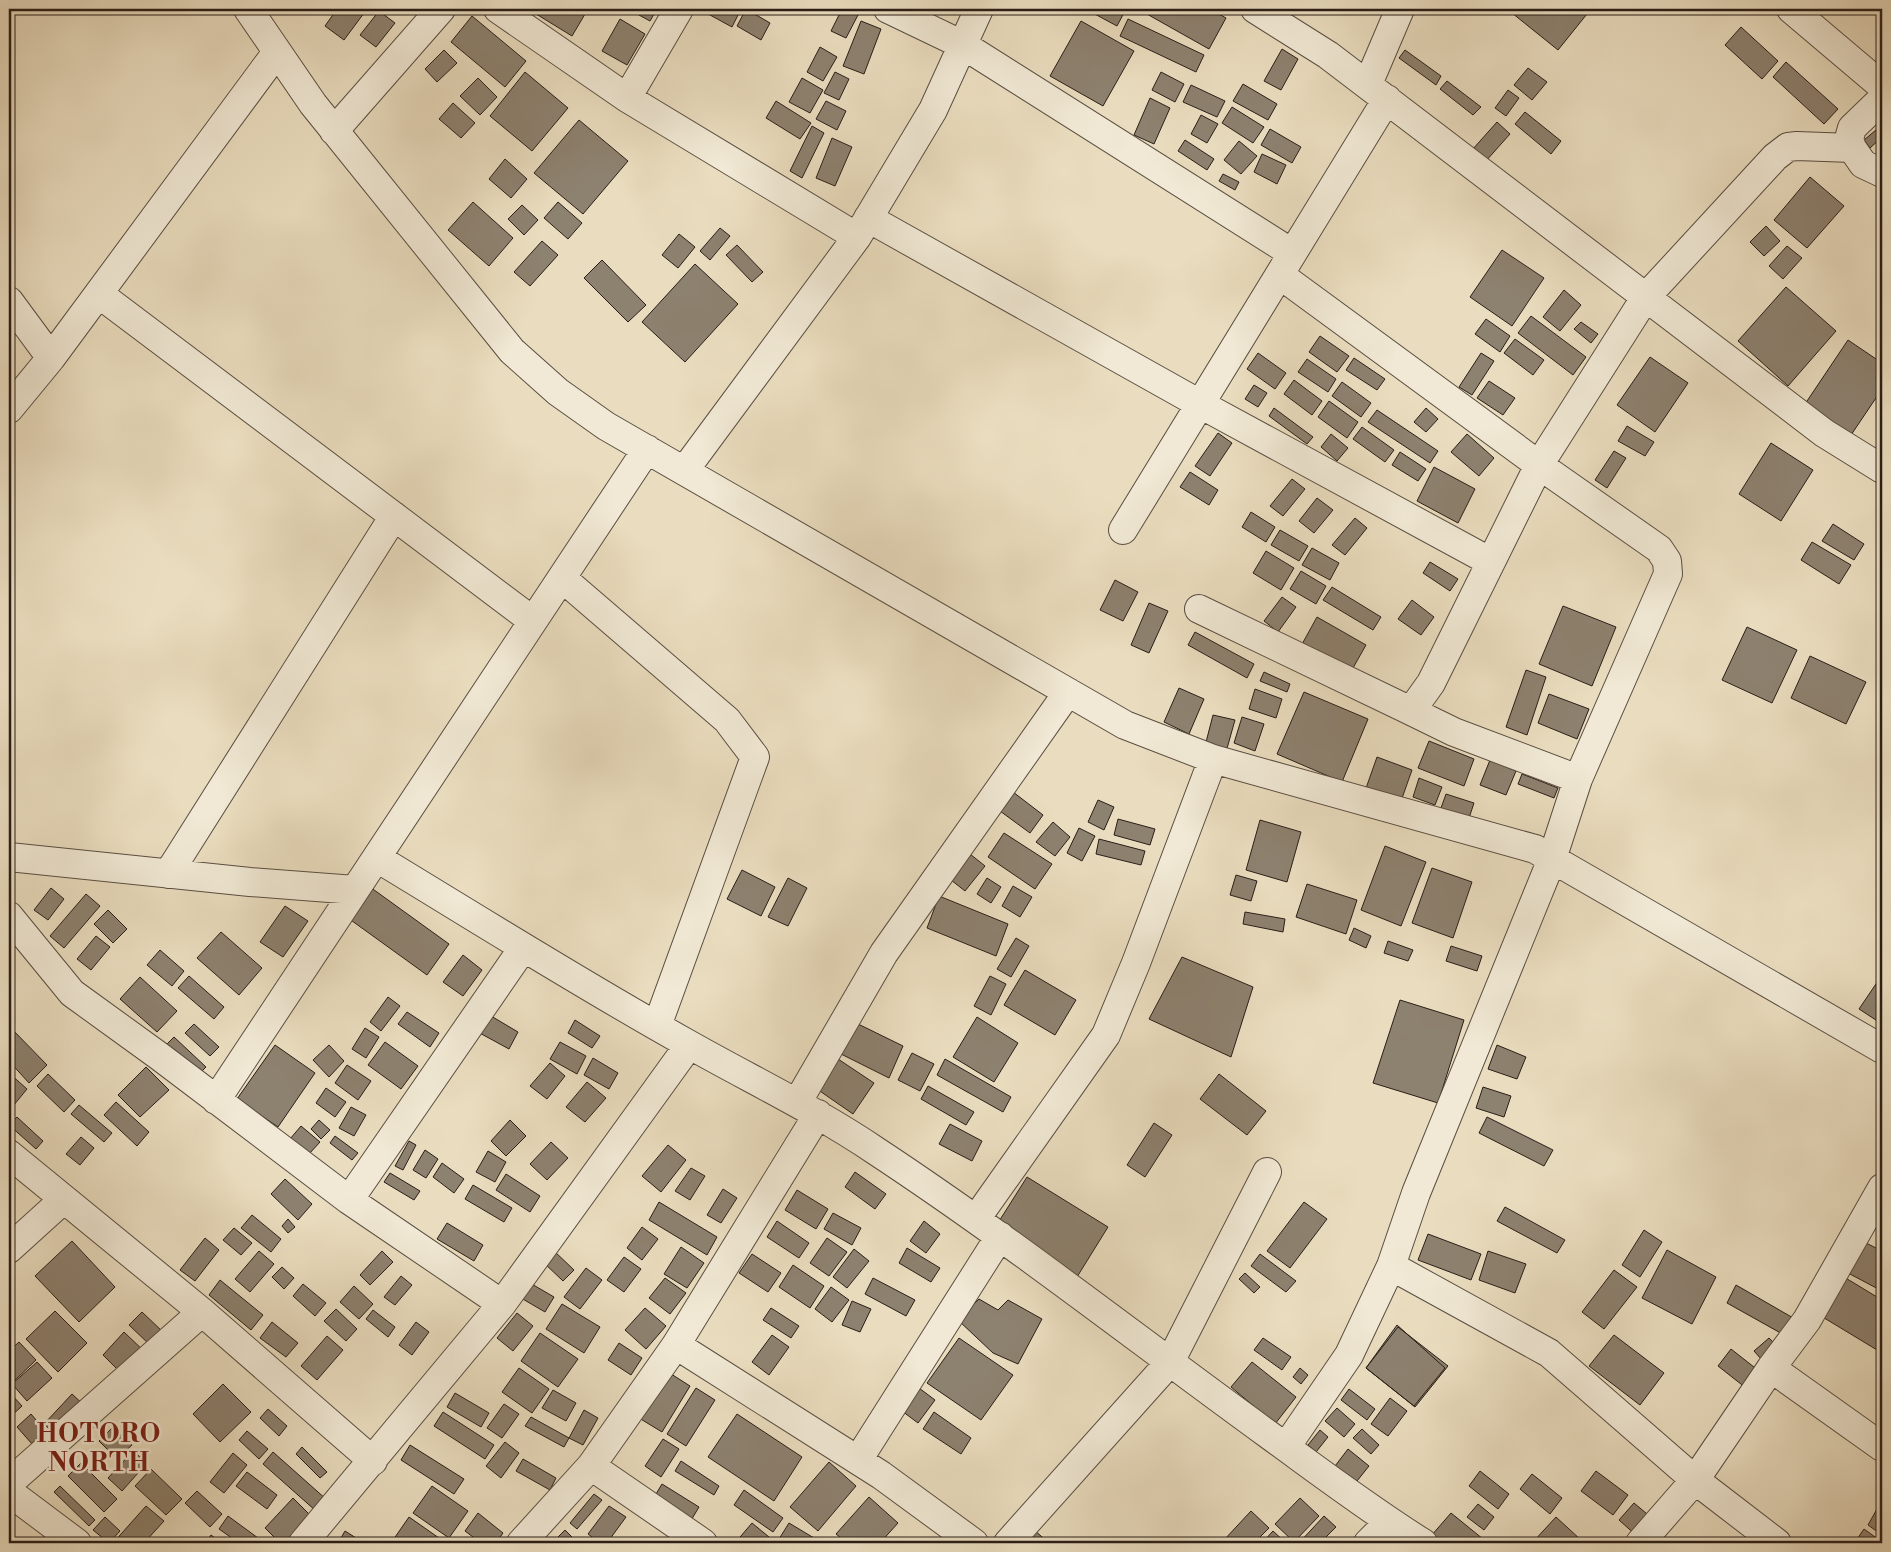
<svg xmlns="http://www.w3.org/2000/svg" width="1891" height="1552" viewBox="0 0 1891 1552" font-family="'Libre Bodoni',serif">
<rect width="100%" height="100%" fill="#eaddbf"/>
<filter id="stains"><feTurbulence type="fractalNoise" baseFrequency=".004" numOctaves="4"/><feColorMatrix values="0 0 0 0 .2 0 0 0 0 .09 0 0 0 0 .02 0 0 0 .5 -.17"/></filter>
<radialGradient id="worn" r=".72"><stop offset=".6" stop-color="#630" stop-opacity="0"/><stop offset="1" stop-color="#630" stop-opacity=".3"/></radialGradient>
<path fill="#8d816f" stroke="#291e18" d="M337,9H367L344,40L325,26Z
M528,9H588L572,36Z
M628,9H657L650,21Z
M699,9H741L732,27Z
M746,9L770,23L761,40L737,26Z
M842,9H846L858,15L846,38L831,31Z
M1093,9H1126L1117,26L1091,12Z
M1138,9H1210L1226,18L1209,49Z
M1507,9H1591L1558,50Z
M379,11L395,23L376,47L360,35Z
M472,16L526,61L505,87L451,42Z
M620,19L645,34L627,65L602,51Z
M1128,19L1204,55L1196,72L1120,36Z
M861,21L881,29L864,74L843,66Z
M1081,21L1134,51L1103,106L1050,76Z
M1741,27L1778,61L1762,79L1725,45Z
M820,47L837,57L823,81L807,72Z
M1282,49L1298,59L1281,90L1264,81Z
M444,50L457,63L437,82L425,69Z
M1405,50L1441,76L1436,85L1399,58Z
M1786,62L1838,109L1824,124L1773,77Z
M1528,68L1547,82L1532,100L1514,85Z
M525,72L568,108L532,151L490,116Z
M835,72L849,79L839,100L824,93Z
M1161,72L1184,84L1175,102L1152,90Z
M478,78L497,97L480,115L460,96Z
M802,78L823,90L810,113L789,102Z
M1447,81L1481,107L1473,115L1440,89Z
M1243,84L1277,104L1268,120L1233,101Z
M1191,85L1225,101L1217,117L1183,102Z
M1508,90L1519,98L1506,116L1495,108Z
M1150,98L1170,108L1154,144L1134,135Z
M776,101L811,123L800,139L766,118Z
M826,101L846,111L837,130L816,119Z
M453,103L475,123L461,138L439,119Z
M1232,107L1264,127L1253,143L1222,123Z
M1525,112L1561,141L1551,154L1515,124Z
M1201,115L1218,124L1207,143L1191,134Z
M579,120L628,161L583,214L534,173Z
M1497,122L1510,134L1485,162L1472,150Z
M1882,125V137L1870,148L1864,140Z
M812,126L824,133L802,178L790,171Z
M1270,129L1301,147L1292,163L1261,145Z
M832,138L852,147L835,186L816,178Z
M1185,140L1214,159L1207,170L1178,151Z
M1239,141L1257,156L1241,174L1224,160Z
M1262,154L1286,165L1277,184L1254,172Z
M505,159L527,179L511,198L489,179Z
M1223,174L1239,182L1235,190L1219,181Z
M1810,177L1844,206L1807,248L1774,220Z
M473,202L513,238L489,266L448,230Z
M558,202L582,223L568,239L544,218Z
M522,205L538,220L524,235L508,219Z
M1766,226L1780,241L1764,256L1750,242Z
M720,228L730,236L710,260L700,251Z
M679,234L695,247L678,268L662,255Z
M542,241L558,255L530,286L514,272Z
M737,245L763,272L752,282L726,255Z
M1787,246L1802,258L1783,279L1769,266Z
M1502,250L1544,278L1512,326L1470,297Z
M602,260L646,305L628,322L584,278Z
M695,264L738,304L685,362L642,322Z
M1786,287L1836,331L1788,386L1738,341Z
M1564,290L1581,305L1560,331L1543,317Z
M1531,316L1586,357L1573,375L1518,333Z
M1486,319L1510,336L1500,352L1475,334Z
M1581,322L1598,334L1591,343L1574,329Z
M1320,336L1349,356L1337,372L1309,352Z
M1515,339L1544,360L1533,375L1504,353Z
M1848,340L1882,363V389L1849,438L1803,407Z
M1258,353L1286,373L1275,389L1247,369Z
M1481,353L1494,361L1472,395L1459,387Z
M1650,357L1688,383L1655,432L1617,405Z
M1354,358L1385,379L1377,390L1346,370Z
M1307,359L1336,379L1328,392L1298,372Z
M1294,380L1322,401L1312,415L1284,394Z
M1489,381L1515,398L1503,415L1477,398Z
M1342,382L1371,403L1361,417L1332,396Z
M1254,385L1267,393L1258,407L1245,399Z
M1329,401L1358,422L1347,438L1318,417Z
M1274,408L1313,437L1307,444L1269,416Z
M1426,408L1438,419L1426,432L1414,422Z
M1377,410L1438,451L1430,463L1368,422Z
M1627,426L1654,442L1645,456L1618,441Z
M1362,427L1394,450L1385,462L1353,439Z
M1218,433L1232,443L1210,476L1195,466Z
M1331,434L1348,448L1337,461L1321,447Z
M1467,434L1494,458L1479,476L1451,452Z
M1771,443L1813,470L1781,521L1739,494Z
M1614,451L1626,458L1607,488L1595,480Z
M1400,452L1426,469L1418,481L1392,465Z
M1434,467L1475,489L1458,523L1417,501Z
M1190,472L1218,490L1209,505L1180,487Z
M1292,479L1305,489L1283,516L1270,506Z
M1317,498L1333,510L1314,533L1299,521Z
M1251,512L1275,527L1266,542L1242,527Z
M1355,518L1367,528L1345,555L1332,545Z
M1833,524L1864,544L1854,560L1822,541Z
M1280,530L1308,546L1299,561L1271,545Z
M1812,542L1851,565L1839,584L1801,560Z
M1312,548L1339,563L1330,580L1302,565Z
M1266,551L1294,568L1281,590L1253,573Z
M1430,562L1458,579L1450,591L1423,573Z
M1301,571L1326,586L1316,604L1290,589Z
M1115,580L1138,592L1123,621L1100,610Z
M1332,587L1381,617L1373,630L1323,600Z
M1282,597L1296,607L1278,632L1264,621Z
M1412,600L1434,617L1421,635L1398,619Z
M1149,603L1168,611L1149,653L1131,645Z
M1563,606L1616,627L1592,686L1539,664Z
M1317,617L1366,645L1349,675L1301,646Z
M1747,627L1797,650L1772,703L1722,680Z
M1195,632L1254,664L1247,678L1188,645Z
M1810,656L1866,682L1846,724L1791,698Z
M1526,670L1546,677L1527,735L1506,727Z
M1264,672L1290,684L1287,692L1260,681Z
M1179,688L1204,699L1189,734L1164,722Z
M1255,689L1282,699L1276,718L1249,709Z
M1304,692L1368,719L1342,782L1277,754Z
M1549,694L1589,709L1577,739L1538,723Z
M1213,715L1235,720L1226,752L1205,746Z
M1242,717L1264,724L1255,751L1234,743Z
M1429,741L1474,759L1464,786L1418,768Z
M1377,757L1412,770L1400,804L1365,791Z
M1490,760L1516,771L1506,795L1480,785Z
M1522,774L1558,788L1554,798L1518,784Z
M1419,778L1442,787L1435,805L1413,797Z
M1013,792L1043,815L1030,833L1000,811Z
M1446,794L1474,803L1469,818L1441,808Z
M1098,800L1114,807L1104,830L1088,822Z
M1118,819L1155,829L1150,845L1114,835Z
M1260,820L1301,832L1287,882L1246,870Z
M1053,822L1070,837L1055,856L1036,842Z
M1079,828L1095,836L1082,861L1067,853Z
M1004,833L1052,864L1035,889L988,857Z
M1099,839L1145,851L1141,865L1096,854Z
M1385,846L1426,862L1401,926L1361,910Z
M970,854L985,866L965,891L951,880Z
M1432,868L1472,882L1453,938L1412,923Z
M742,870L775,887L761,916L727,899Z
M1236,875L1257,881L1251,901L1230,895Z
M788,878L807,888L788,926L768,917Z
M987,878L1001,887L991,903L977,894Z
M1307,884L1357,900L1346,934L1296,917Z
M1013,886L1032,897L1020,917L1002,906Z
M370,887L449,944L427,975L348,918Z
M51,888L64,899L48,920L34,910Z
M86,894L100,906L64,948L50,936Z
M939,896L1008,924L996,956L927,928Z
M285,906L308,921L283,957L260,942Z
M108,910L127,929L113,943L94,924Z
M1245,912L1285,919L1283,932L1243,924Z
M1354,928L1371,936L1366,948L1349,940Z
M221,932L262,968L239,995L197,958Z
M96,936L110,947L91,970L77,959Z
M1016,938L1029,946L1011,977L997,969Z
M1388,941L1413,950L1408,961L1384,953Z
M1451,946L1482,956L1477,971L1446,961Z
M160,950L184,971L172,986L147,965Z
M463,955L482,970L463,996L443,982Z
M1182,957L1253,987L1231,1057L1149,1019Z
M1025,970L1076,1000L1055,1035L1004,1005Z
M189,976L224,1007L214,1019L178,988Z
M990,976L1006,984L991,1015L974,1006Z
M140,977L177,1011L157,1032L120,999Z
M1878,981L1882,984V1024L1859,1009Z
M388,997L400,1006L381,1031L370,1022Z
M1400,1000L1464,1020L1438,1103L1373,1083Z
M407,1012L439,1033L430,1047L398,1024Z
M486,1013L518,1032L509,1049L476,1031Z
M977,1017L1018,1043L994,1082L953,1057Z
M575,1020L600,1036L592,1048L568,1033Z
M854,1022L903,1046L889,1078L839,1053Z
M194,1024L219,1047L210,1056L185,1033Z
M9,1026L47,1065L29,1083L9,1061Z
M365,1028L379,1037L366,1058L352,1049Z
M174,1037L206,1067L198,1075L166,1045Z
M385,1042L418,1066L401,1089L368,1065Z
M560,1042L586,1056L577,1074L550,1059Z
M275,1045L315,1073L278,1127L237,1099Z
M329,1045L344,1061L329,1077L313,1060Z
M1497,1045L1526,1057L1517,1079L1488,1069Z
M912,1053L934,1064L920,1091L898,1080Z
M835,1057L874,1083L853,1114L814,1087Z
M593,1058L618,1073L609,1089L584,1075Z
M945,1059L1011,1097L1003,1112L937,1075Z
M550,1063L565,1076L547,1099L530,1086Z
M347,1065L371,1081L358,1100L335,1083Z
M146,1067L169,1090L140,1117L118,1095Z
M9,1073L27,1089L9,1111Z
M48,1074L75,1100L64,1112L37,1086Z
M1219,1074L1266,1111L1247,1135L1200,1099Z
M587,1082L606,1098L585,1122L566,1107Z
M928,1086L974,1112L966,1125L921,1099Z
M1483,1087L1511,1096L1504,1117L1476,1108Z
M326,1088L346,1102L335,1117L316,1103Z
M116,1102L149,1132L137,1146L104,1115Z
M79,1105L112,1133L104,1142L71,1114Z
M351,1107L366,1115L354,1136L339,1128Z
M17,1117L43,1141L36,1149L9,1125Z
M1487,1117L1553,1150L1544,1166L1479,1133Z
M319,1120L330,1130L321,1139L311,1129Z
M510,1120L526,1136L506,1156L491,1141Z
M1154,1123L1172,1135L1145,1177L1127,1165Z
M950,1124L982,1141L972,1161L939,1144Z
M301,1126L320,1142L309,1154L290,1139Z
M335,1136L358,1153L352,1160L330,1143Z
M81,1137L94,1148L80,1165L66,1154Z
M409,1141L416,1145L403,1170L395,1166Z
M551,1142L568,1158L547,1180L530,1164Z
M668,1145L686,1160L661,1192L642,1176Z
M425,1150L438,1159L426,1178L413,1170Z
M488,1151L506,1162L495,1182L476,1172Z
M442,1163L464,1179L454,1193L433,1177Z
M691,1168L705,1176L690,1200L675,1191Z
M855,1172L886,1194L875,1209L845,1187Z
M390,1173L420,1191L414,1200L384,1182Z
M506,1174L540,1196L530,1212L496,1190Z
M1027,1177L1108,1227L1077,1277L996,1226Z
M285,1179L312,1204L298,1220L271,1194Z
M473,1185L512,1208L504,1222L465,1199Z
M723,1189L737,1198L721,1223L707,1215Z
M797,1190L828,1209L816,1229L785,1210Z
M659,1202L717,1237L707,1255L649,1220Z
M1304,1202L1327,1219L1290,1268L1267,1251Z
M1505,1207L1565,1240L1557,1253L1497,1221Z
M833,1213L861,1228L852,1245L824,1229Z
M252,1215L281,1239L271,1252L241,1228Z
M288,1219L295,1227L288,1233L282,1226Z
M777,1221L809,1243L799,1258L767,1237Z
M924,1221L940,1234L926,1253L910,1241Z
M447,1223L483,1245L474,1261L437,1239Z
M642,1227L658,1239L642,1260L627,1248Z
M234,1228L252,1243L241,1255L223,1240Z
M1644,1230L1662,1242L1640,1277L1622,1265Z
M1428,1234L1481,1254L1471,1280L1418,1260Z
M205,1238L219,1250L195,1281L180,1270Z
M827,1238L847,1252L829,1276L810,1263Z
M72,1241L115,1287L79,1322L35,1276Z
M1864,1242L1882,1251V1291L1848,1273Z
M681,1247L704,1263L687,1288L664,1274Z
M907,1248L940,1268L931,1282L899,1263Z
M854,1249L869,1261L847,1288L833,1277Z
M553,1250L574,1270L563,1281L542,1261Z
M1667,1250L1716,1277L1692,1324L1642,1298Z
M259,1251L274,1264L250,1292L235,1279Z
M382,1251L393,1262L370,1285L360,1275Z
M1488,1251L1526,1264L1515,1293L1479,1280Z
M752,1254L781,1273L768,1292L739,1273Z
M1260,1254L1296,1281L1286,1292L1251,1266Z
M624,1257L641,1269L624,1292L607,1280Z
M793,1265L824,1286L810,1308L779,1287Z
M282,1267L294,1278L284,1289L272,1277Z
M586,1268L602,1280L580,1309L564,1297Z
M1614,1270L1637,1287L1604,1329L1582,1312Z
M1245,1273L1260,1287L1254,1293L1239,1279Z
M1839,1274L1882,1300V1353L1816,1313Z
M401,1276L412,1285L395,1305L384,1297Z
M665,1278L686,1293L670,1314L649,1298Z
M873,1278L915,1300L906,1316L865,1294Z
M220,1280L263,1315L251,1330L209,1295Z
M530,1283L554,1297L545,1312L521,1298Z
M303,1284L326,1303L315,1316L293,1296Z
M1736,1285L1795,1319L1786,1336L1727,1303Z
M354,1286L373,1304L359,1319L340,1302Z
M831,1287L849,1300L832,1322L815,1309Z
M979,1299L998,1310L1008,1300L1042,1319L1018,1364L993,1353L958,1320Z
M852,1301L871,1309L860,1332L842,1325Z
M562,1304L600,1327L584,1353L546,1329Z
M645,1308L666,1326L646,1349L625,1330Z
M771,1308L799,1326L791,1338L763,1320Z
M336,1309L357,1329L346,1341L324,1321Z
M373,1310L395,1327L388,1337L366,1319Z
M55,1311L87,1343L58,1372L26,1339Z
M142,1312L163,1332L150,1345L129,1325Z
M517,1313L533,1326L513,1351L497,1338Z
M272,1322L298,1343L286,1357L260,1338Z
M416,1322L429,1332L412,1355L399,1345Z
M1397,1325L1445,1368L1414,1406L1366,1368Z
M1398,1327L1448,1366L1415,1407L1366,1368Z
M124,1332L147,1354L125,1377L103,1355Z
M540,1333L578,1359L558,1387L521,1361Z
M772,1335L789,1347L769,1375L752,1362Z
M1614,1335L1664,1373L1640,1405L1589,1366Z
M327,1336L343,1350L317,1380L301,1366Z
M959,1338L1013,1375L981,1420L927,1383Z
M1263,1338L1291,1357L1282,1370L1254,1350Z
M1769,1338L1777,1346L1762,1360L1754,1351Z
M19,1342L36,1360L12,1383L9,1379V1351Z
M619,1343L642,1358L631,1375L608,1360Z
M1731,1349L1759,1371L1746,1388L1718,1366Z
M37,1362L52,1378L27,1401L12,1384Z
M1252,1362L1296,1397L1275,1424L1231,1387Z
M519,1368L549,1389L532,1413L502,1392Z
M1300,1368L1308,1375L1301,1384L1293,1377Z
M668,1372L690,1386L662,1432L639,1418Z
M223,1384L251,1412L220,1442L193,1414Z
M696,1388L715,1400L686,1446L667,1434Z
M919,1388L935,1400L918,1423L902,1411Z
M1349,1389L1375,1409L1367,1420L1341,1400Z
M553,1390L576,1403L566,1421L542,1408Z
M455,1393L489,1413L481,1427L447,1407Z
M11,1394L22,1406L9,1418V1396Z
M72,1394L86,1407L58,1437L44,1424Z
M1390,1398L1407,1411L1388,1436L1371,1424Z
M504,1404L519,1414L502,1438L487,1428Z
M1337,1408L1355,1424L1344,1437L1325,1421Z
M268,1409L287,1426L279,1436L260,1418Z
M584,1410L598,1418L583,1445L569,1438Z
M443,1412L494,1445L485,1459L434,1426Z
M934,1412L971,1438L961,1454L923,1429Z
M31,1414L54,1441L40,1453L17,1427Z
M737,1414L802,1457L774,1501L708,1457Z
M531,1417L569,1438L564,1447L525,1426Z
M113,1427L132,1445L117,1459L99,1441Z
M1362,1429L1379,1445L1371,1454L1353,1438Z
M1320,1430L1328,1437L1316,1452L1308,1445Z
M247,1431L268,1449L259,1459L239,1440Z
M663,1439L679,1449L661,1477L645,1466Z
M505,1442L519,1453L501,1478L486,1466Z
M410,1445L464,1479L454,1494L401,1460Z
M302,1447L327,1472L320,1478L296,1454Z
M1348,1449L1369,1466L1353,1486L1332,1470Z
M133,1451L147,1463L122,1491L108,1478Z
M273,1452L327,1500L316,1511L263,1464Z
M233,1453L247,1465L224,1493L210,1482Z
M523,1459L556,1478L550,1490L516,1471Z
M681,1461L719,1486L714,1495L675,1471Z
M829,1462L856,1486L818,1531L790,1507Z
M81,1463L117,1499L104,1512L68,1476Z
M151,1469L182,1499L166,1515L135,1486Z
M1480,1471L1509,1494L1498,1509L1469,1486Z
M1596,1471L1628,1495L1613,1515L1581,1491Z
M247,1472L277,1495L267,1509L236,1486Z
M1532,1474L1562,1498L1550,1514L1520,1489Z
M662,1484L699,1507L690,1522L653,1499Z
M60,1486L95,1520L89,1526L54,1492Z
M432,1486L468,1511L449,1538L413,1513Z
M744,1490L783,1518L773,1532L734,1505Z
M197,1491L222,1514L210,1527L185,1503Z
M594,1494L602,1500L577,1529L570,1523Z
M869,1497L898,1523L880,1543H847L836,1534Z
M293,1498L310,1515L284,1543H280L265,1528Z
M1300,1498L1319,1516L1294,1542L1275,1524Z
M1634,1503L1653,1519L1638,1537L1619,1520Z
M1478,1504L1494,1517L1484,1530L1467,1517Z
M146,1506L164,1521L144,1543H113Z
M609,1506L626,1517L607,1543H600L588,1534Z
M1877,1509L1882,1513V1535L1868,1525Z
M1251,1511L1269,1528L1254,1543H1227L1224,1540Z
M478,1513L503,1533L496,1543H481L465,1531Z
M1451,1513L1483,1539L1479,1543H1441L1431,1536Z
M228,1516L258,1538L254,1543H239L219,1529Z
M1324,1516L1336,1527L1320,1543H1299Z
M105,1517L120,1531L109,1543L93,1530Z
M409,1517L439,1538L435,1543H391Z
M1556,1517L1581,1540L1578,1543H1532Z
M752,1523L769,1537L763,1543H735Z
M789,1523L814,1538L811,1543H786L779,1539Z
M1033,1529L1049,1543H1020Z
M1864,1529L1882,1542V1543L1855,1542Z
M565,1530L575,1540L572,1543H552Z
M345,1531L364,1543H338Z
M1273,1531L1286,1543H1262Z
M211,1535L222,1543H205Z"/>
<g fill="none" stroke-linecap="round" stroke-linejoin="round">
<g stroke="#594e42" stroke-width="30">
<path id="minor" d="M248,9L313,104L512,351L558,392L606,426L1125,725L1213,759L1535,849L1882,1049
M498,9L627,98L857,237
M888,9L963,45L1292,253
M1255,9L1328,55L1824,433L1882,469
M1791,9L1882,86
M1368,84L1400,9
M627,98L679,9
M1882,99L1852,128L1849,139L1852,148L1863,164L1882,173
M334,131L441,9
M868,218L1200,404L1491,562
M1280,275L1539,465L1659,549L1667,561L1668,574L1578,779L1552,859L1416,1193L1391,1266L1349,1355L1286,1447
M99,294L533,621
M9,301L51,358
M9,409L51,358L277,52
M684,471L857,237L933,110L979,9
M1123,530L1387,99
M562,578L727,720L755,757L657,1026
M1199,609L1411,711
M1578,779L1454,732L1411,711L1431,683L1539,465L1645,298L1775,157L1788,147L1797,146L1852,148
M9,857L250,882L355,890
M377,858C481,921 584,986 690,1045C752,1080 817,1111 876,1151C1011,1240 1138,1340 1269,1435C1320,1472 1370,1510 1423,1543
M168,874L394,516
M9,916L72,993L159,1056L349,1200L502,1304
M216,1100L647,449
M797,1103L884,953L1068,692
M9,1154L202,1312L373,1461
M349,1200L523,948
M976,1219L1106,1035L1136,963L1213,759
M9,1249L63,1200
M1391,1266L1549,1353L1695,1480L1777,1543
M676,1345L881,1475L974,1543
M1771,1368L1882,1447
M858,1460L1000,1236
M591,1466L703,1543
M9,1483L202,1312
M9,1492L77,1543
M303,1543L502,1304L689,1045
M521,1543L591,1466L676,1345L818,1114
M1008,1543L1170,1362L1267,1172
M1368,1543L1389,1522
M1640,1543L1695,1480L1771,1368L1807,1320L1882,1188"/>
</g>
<use href="#minor" stroke="#f1e9d5" stroke-width="28"/>
</g>
<g text-anchor="middle" stroke-width="5" stroke-linejoin="round" paint-order="stroke">
<g font-size="25" font-weight="bold" letter-spacing="1" fill="#7a1f14" stroke="#f1e9d5">
<text x="99" y="1442">HOTORO<tspan x="99" dy="29">NORTH</tspan></text>
</g>
</g>
<rect width="1891" height="1552" fill="none" stroke="#eaddbf" stroke-width="30"/>
<rect x="10" y="10" width="1871" height="1532" fill="none" stroke="#291e18" stroke-width="2.5"/>
<rect x="15" y="15" width="1861" height="1522" fill="none" stroke="#291e18"/>
<rect width="100%" height="100%" filter="url(#stains)"/>
<rect width="100%" height="100%" fill="url(#worn)"/>
</svg>
